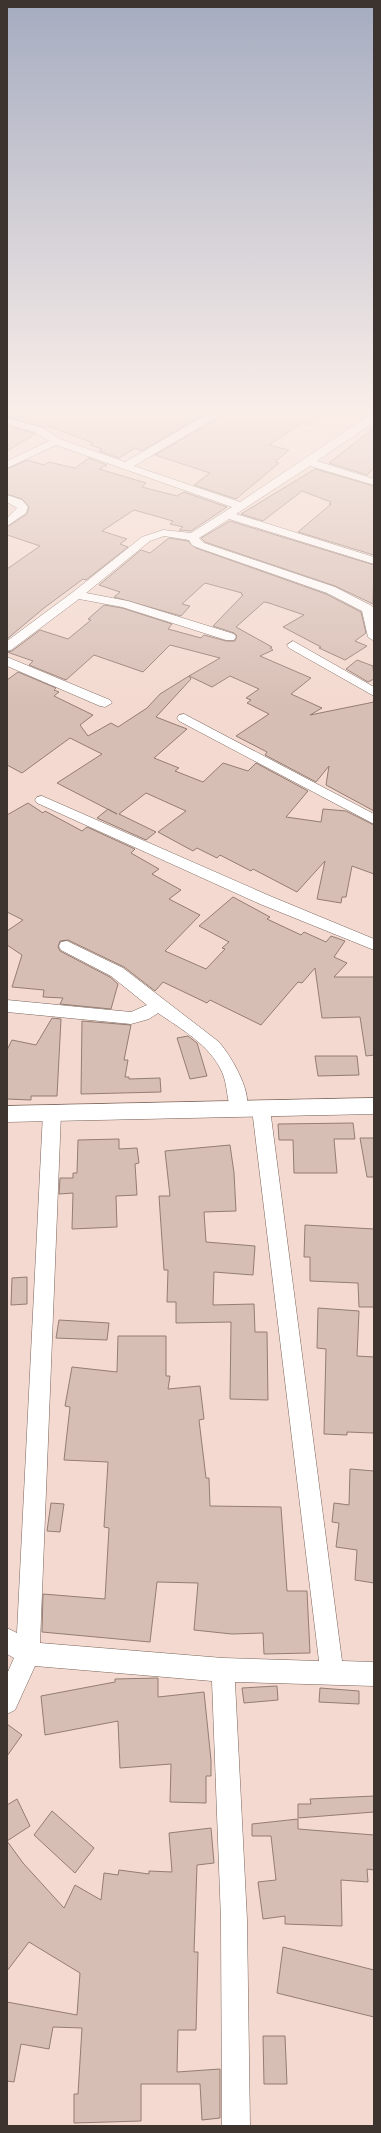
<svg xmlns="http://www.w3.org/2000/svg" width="381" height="2133" viewBox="0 0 381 2133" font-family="'Asap Condensed',sans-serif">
<rect width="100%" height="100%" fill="#f3d9cf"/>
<path fill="#d7beb4" stroke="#947d74" d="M15,410H330L307,425L302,423L269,445L289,450L275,462L279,463L236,499L194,485L210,473L155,455L218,418L217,412H208L142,451L135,448L119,458L99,451L102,449L90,445L93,443L48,426L45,428L7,417V414Z
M7,426L34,433L35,434L7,451Z
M374,428V468L367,475L329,463Z
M89,458L107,465L99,469L146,483L142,487L177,496L184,492L227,507L191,531L179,530L183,527L170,524L173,521L134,510L102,531L127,539L120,544L128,547L86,580L83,579L44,608L7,639V569L40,546L7,535V527L27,514L29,507L22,499L7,494V469L27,460L44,465L49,462L75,468Z
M315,469L374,486V555L298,532L331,504H329L331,502L302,491L263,521L241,514Z
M230,521L374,565L373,604L335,586L205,542L201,538Z
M169,538L188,541L196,548L326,594L361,612L366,633L355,641L367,646L345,660L319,648L321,647L283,627L304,615L269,603L264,602L236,627L272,647L270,648L273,650L260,656L311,678L291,694L322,708L310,715L374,702V811L326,785L329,766L316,782L265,755L267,752L236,736L269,714L247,703L251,700L246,698L259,689L230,676L212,687L189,676L220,658L170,645L143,672L94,655L66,680L29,665L33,661L7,652L12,651L40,630L68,639L91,620L88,619L104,605L122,608L172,624L168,629L201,638L204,635L226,641H235L237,636L234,633L213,626L243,595L241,594L242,593L205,583L182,604L190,606L181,616L114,597L120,592L99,585L141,550L150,553Z
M357,660L373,666L374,679L368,682L346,669Z
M18,672L56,688L54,690L59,692L54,696L93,715L80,725L88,736L111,723L118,727L147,708L160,694L189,676L191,679L156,717L187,729L154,758L179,768L175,771L203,782L223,763L248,771L256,763L308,791L286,817L321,822L323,809L346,811L374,825V874L352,866L346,897H342L341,903L317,899L325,861L297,892L253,869L251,871L220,855L217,858L197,848L193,851L158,832L186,811L146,793L119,814L156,832L146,840L97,818L108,809L117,814L57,783L102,754L70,738L22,773L7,765V680Z
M28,803L43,813L45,811L82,831L87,827L135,849L131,853L159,869L152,874L181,890L169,899L200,915L165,951L206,969L225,949L222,948L229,942L199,926L233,897L270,917L267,919L301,935L304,932L326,942L331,936L345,941L334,957L347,963L334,977H374V1055L366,1056L360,1017L322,1018L315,968L302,983L298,982L261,1025L210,1000L207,1003L163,982L155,991L124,967L68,940L60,941L58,947L60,951L110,977L118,984L111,1009L60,1004L63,998L43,997L44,990L12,987L22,955L7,945V931L23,920L7,912V815Z
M52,1018L61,1019L57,1096H31V1100L7,1099V1050L12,1040L36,1045Z
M82,1021L131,1025L124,1060H128L125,1077H129V1079L160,1078L161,1092L81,1094Z
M188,1036L197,1043L207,1076L190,1079L177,1038Z
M315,1056H357L359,1075L318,1076Z
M353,1123L355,1139H334L337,1173H294L293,1140H279L278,1124Z
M360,1138H374V1177H367Z
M119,1139V1149L137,1148L139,1163L135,1164L137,1195L116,1196L117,1227L72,1229L73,1193L59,1194L60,1178H73V1173H77L78,1140Z
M230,1145L234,1173L236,1211L204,1212L206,1242L255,1246L253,1275L214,1272L213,1305L254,1304L255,1332H267L268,1400L230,1399L231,1322L176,1323V1302H167L168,1270H164L159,1196H170L165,1151Z
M305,1225L374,1229V1307H359L358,1283L310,1281V1257H304Z
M27,1277V1304L11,1305L12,1278Z
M318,1308L359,1311L357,1356L374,1357V1433L347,1432V1435L324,1434L326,1349L317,1348Z
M59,1320L109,1323L107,1340L56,1338Z
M118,1336H166V1376H170L168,1389L200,1386L204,1419L199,1420L206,1478H209L210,1506L281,1507L287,1591H307L310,1653L264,1654L263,1633L232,1634L194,1630L198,1583L157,1582L150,1642L42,1632L43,1594L105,1599L109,1528L104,1527L108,1462L64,1460L70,1407L65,1406L72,1367L117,1372Z
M350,1469L374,1471V1583L355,1580L357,1550L336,1547L339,1523L332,1522L334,1503L349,1505Z
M51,1503L64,1504L60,1532L47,1531Z
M158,1678V1697L204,1692L211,1760V1776H206V1803L170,1802L171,1764L120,1768L118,1721L45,1735L41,1696L115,1682V1679Z
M277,1686L278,1700L244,1703L242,1688Z
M320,1688L359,1691V1704L319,1702Z
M7,1724L22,1735L7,1756Z
M374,1796V1812L298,1818V1804H311L310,1799Z
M17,1799L30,1826L7,1841V1805Z
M52,1811L94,1848L75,1873L34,1835Z
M298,1819V1829L374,1835V1870L367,1869L368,1882L341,1880L342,1926L285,1924V1916L263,1919L258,1882L276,1880L271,1836H252V1824Z
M211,1828L214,1863L197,1865L194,1952H198L196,2030H178L177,2072L220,2069V2118L202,2120L200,2084H141V2121L74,2123V2094H78L82,2028L53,2027L49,2049L21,2044L14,2082L7,2081V2002L77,2015L80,1973L29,1942L7,1971V1841L23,1863L64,1908L75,1885L101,1900L104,1873L118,1875L119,1870L149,1874V1871L172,1872L169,1833Z
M283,1947L374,1970V2017L277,1993Z
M263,2036H285L287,2084H264Z"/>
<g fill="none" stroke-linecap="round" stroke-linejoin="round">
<g stroke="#7b655c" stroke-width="1">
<path id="minor" d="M351,410H365L374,412V422L317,461L374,479V485L310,466L236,514L374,557V564L229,519L199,538L204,543L335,587L372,606L374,609V641L368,637L362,611L327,593L196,547L192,545L189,540L164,536L150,541L86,593L128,601L234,634L236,637L234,640H226L122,607L79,599L11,650L7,651V641L73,592L142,537L163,530L191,533L232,507L56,445L7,468V461L49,441L35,432L7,424V418L43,428L60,439L125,462L209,413H217V417L134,466L240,502L368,416Z
M7,495L22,500L28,507L26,513L7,526V518L17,508L7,502Z
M293,641L374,687V696L289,648L287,645Z
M7,657L110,700L112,703L105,707L100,706L7,666Z
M184,714L374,814V824L179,721L177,718L179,715Z
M42,796L270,896L374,939V950L260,904L37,803L35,800L37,797Z
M67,941L123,968L219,1042C231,1056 255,1095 245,1114L239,1116L233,1114C226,1101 228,1085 222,1072C210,1045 181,1029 158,1013L149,1019L131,1024L7,1012V1000L131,1012L147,1005L111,976L61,950L59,946L61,942Z
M261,1102L267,1104L270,1109L342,1661L374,1662V1686L235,1682L247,1920L250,2126H222L221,1920L212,1681L35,1666L15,1710L7,1714V1674L14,1658L7,1654V1628L17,1633L43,1113L46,1108L52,1106L58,1108L61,1113L40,1643L223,1658L319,1661L252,1109L255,1104Z"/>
</g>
<g stroke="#7b655c" stroke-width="1">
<path id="tertiary" d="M374,1098V1114L7,1122V1106Z"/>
</g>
<use href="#minor" fill="#fff" fill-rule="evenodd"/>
<use href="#tertiary" fill="#fff" fill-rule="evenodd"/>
</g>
<linearGradient id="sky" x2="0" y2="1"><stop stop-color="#a5acc0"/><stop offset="0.58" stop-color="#faeee9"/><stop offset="1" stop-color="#faeee9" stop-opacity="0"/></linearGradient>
<rect width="381" height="708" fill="url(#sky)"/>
<rect width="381" height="2133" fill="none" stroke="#3d332f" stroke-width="16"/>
</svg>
